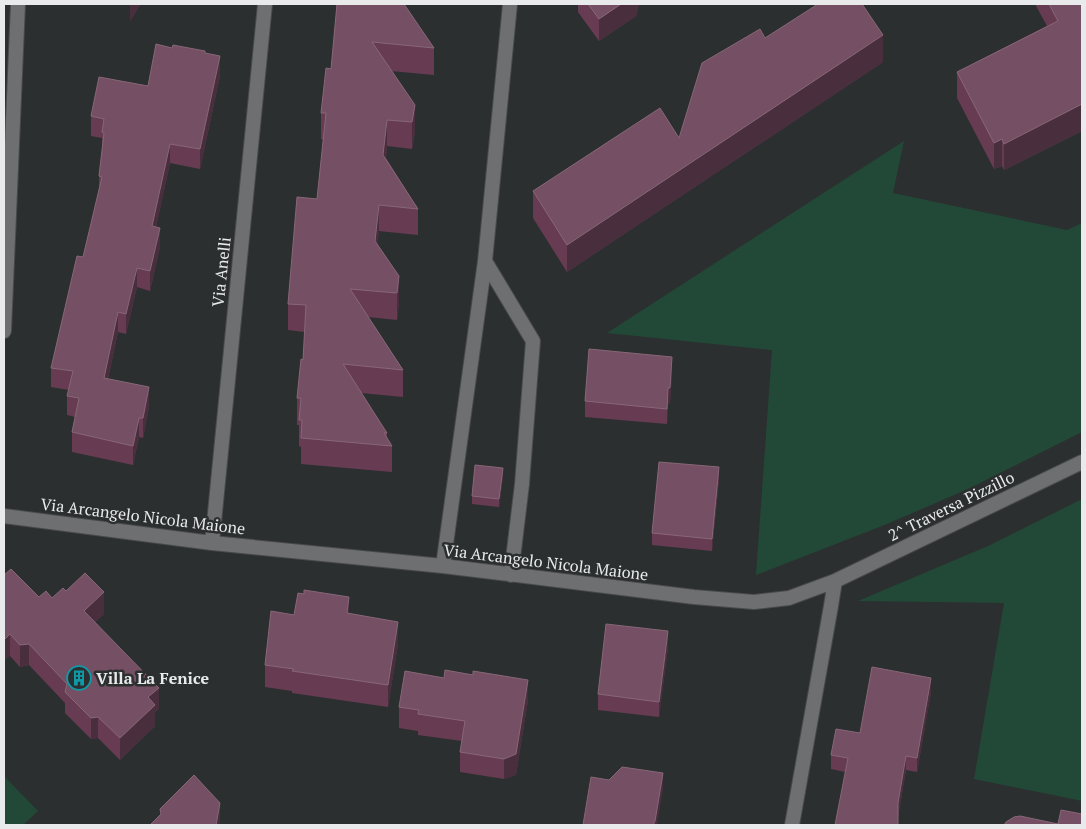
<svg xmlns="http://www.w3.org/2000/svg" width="1086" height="829" viewBox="0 0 1086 829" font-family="'PT Serif',serif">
<rect width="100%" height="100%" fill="#2c2f30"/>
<path fill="#224937" d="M904,141L893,193L1067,230L1082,223V432L968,489L887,524L756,575L772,350L607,333Z
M1082,499V801L974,779L1004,603L858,601L988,546Z
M4,776L38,811L23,825H4Z"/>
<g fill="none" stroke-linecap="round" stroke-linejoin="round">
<g stroke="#484a4b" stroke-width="16">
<path id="minor" d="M485,261L533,341L522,484L511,575
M4,331L18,4
M4,516L212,543L443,566L694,597L754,602L789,598L835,581L1082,462
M212,543L265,4
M443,566L485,261L510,4
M792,825L831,606L835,581"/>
</g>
<use href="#minor" stroke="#6d6f71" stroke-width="14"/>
</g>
<path fill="#673c53" d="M337,4L434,48V75L391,71L415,105V132L412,149L387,146L386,158L418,209V235L379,231L377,244L399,276V302L397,320L368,317L403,370V397L361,393L387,433V438L392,446V472L301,464V447L299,446V425H297V398L303,360L305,332L288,330V304L317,199L323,140L321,139V113L331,69Z
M578,4H639L636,16L599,41L578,12Z
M1035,4H1082V131L1004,170L1002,166L994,169L957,98V72L1047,26Z
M765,38L883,62L567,272L533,218V191L679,138Z
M172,48L205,53L220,76L200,169L170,163L156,227L160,247L150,291L137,287L126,334L118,332L108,379L149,407L143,438L139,437L133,465L72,452V432L75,417L67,415V396L69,390L51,387V368L83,257L99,190V176L102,152V138L91,136V116L148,86Z
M672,372L670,403L668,404L667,424L585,417V401Z
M503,476L499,507L472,504V496Z
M719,479L712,551L652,545V533Z
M4,575L39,597L52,598L66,591L104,614L95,622L159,709L155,712V726L120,760L98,738L91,739L65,713V703L29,665L20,667L10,656Z
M349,614L398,644L388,707L292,693V691L265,687V665L294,615Z
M668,647L659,717L598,710V694Z
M931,692L917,772L906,770L898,817L845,772L831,769V755L860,733Z
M528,700L516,775L504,779L460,772V752L462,741L418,735V731L399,728V707Z"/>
<path fill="#492f3e" d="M130,4H141L130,22Z
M621,4H639L636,16L599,41V19Z
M883,35V62L567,272V245Z
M220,56V76L200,169V149Z
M1082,104V131L1004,170V144Z
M415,105V132L412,149V122Z
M387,120V146L383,182V155Z
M1002,139V166L994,169V143Z
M170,144V163L152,246V226Z
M379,205V231L375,267V241Z
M160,228V247L150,291V271Z
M137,268V287L126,334V314Z
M399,276V302L397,320V293Z
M118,312V332L104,397V378Z
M672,357V372L670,403L668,404L667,424L668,388Z
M149,387V407L143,438V418Z
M139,418V437L133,465V446Z
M719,467V479L712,551V539Z
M503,468V476L499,507V499Z
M104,592V614L84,632V611Z
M349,597V619L347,613Z
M398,622V644L388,707V685Z
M668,631V647L659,717V702Z
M10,634V656L4,661V640Z
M29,644V665L20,667V645Z
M931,678V692L917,772V758Z
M528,680V700L516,775L504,779V759Z
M159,688V709L155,712V726L120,760V738L148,697Z
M98,717V738L91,739V718Z
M906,756V770L898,817V803Z
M663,773V789L657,825H653Z
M220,803V825H216Z"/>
<path fill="#754f63" stroke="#876778" d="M337,4H404L434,48L372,42L415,105L412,122L387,120L383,155L418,209L379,205L375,241L399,276L397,293L350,289L403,370L343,364L387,433H384L392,446L301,438L302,420H299L301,398H297L301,359L303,360L306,305L288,304L297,197L317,199L326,113H321L326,68L331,69Z
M588,4H621L599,19Z
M818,4H862L883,35L567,245L533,191L660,108L679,138L702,63L760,29L765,38Z
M1049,4H1082V104L1004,144L1002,139L994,143L957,72L1058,21Z
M156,44L172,48L173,45L205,51V53L220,56L200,149L170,144L152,226L160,228L150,271L137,268L126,314L118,312L104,378L149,387L143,418H139L133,446L72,432L79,398L67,396L73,371L51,368L77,256L83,257L102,177L99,176L104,133L102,132L104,119L91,116L99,77L148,86Z
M589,349L672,357L670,388H668L667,409L585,401Z
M659,462L719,467L712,539L652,533Z
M475,465L503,468L499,499L472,496Z
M11,569L39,597L46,591L52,598L63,588L66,591L85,573L104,592L84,611L159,688L148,697L155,705L120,738L98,717L91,718L65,692L67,684L29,644L20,645L10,634L4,640V575Z
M304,590L349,597L347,613L398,622L388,685L292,671L294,669L265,665L271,611L294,615L298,593L304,594Z
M606,624L668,631L659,702L598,694Z
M872,667L931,678L917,758L906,756L898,803V825H835L848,758L831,755L836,729L860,733Z
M445,670L473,675V671L528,680L516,754L504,759L460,752L465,721L418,714L419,710L399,707L405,671L444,678Z
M622,767L663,773L655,821L653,825H583L591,777L609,780Z
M194,775L220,803L216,825H150L161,814L160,809Z
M1061,810L1082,814V825H1004L1006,822L1014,817L1020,816L1058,824Z"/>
<defs>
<g id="building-ring" transform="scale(1.25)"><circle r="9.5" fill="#2c2f30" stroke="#0f9aa8" stroke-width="1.5"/><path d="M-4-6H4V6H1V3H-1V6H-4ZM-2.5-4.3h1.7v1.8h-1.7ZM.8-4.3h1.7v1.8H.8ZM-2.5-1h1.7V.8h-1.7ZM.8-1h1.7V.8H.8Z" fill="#0f9aa8"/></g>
</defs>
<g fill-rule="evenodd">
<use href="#building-ring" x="79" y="678"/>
</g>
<g text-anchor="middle" stroke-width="5" stroke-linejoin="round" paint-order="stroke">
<g font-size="16" fill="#e9eaec" stroke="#2c2f30">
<text transform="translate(221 272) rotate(-84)" y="6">Via Anelli</text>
<text transform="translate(951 506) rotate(-26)" y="6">2^ Traversa Pizzillo</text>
<text transform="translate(143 516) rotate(7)" y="6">Via Arcangelo Nicola Maione</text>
<text transform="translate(546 562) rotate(7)" y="6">Via Arcangelo Nicola Maione</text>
</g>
<g font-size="16" font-weight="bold" fill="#e9eaec" stroke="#2c2f30" text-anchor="start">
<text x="96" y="684">Villa La Fenice</text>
</g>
</g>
<rect width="1086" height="829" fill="none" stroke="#e9eaec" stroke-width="10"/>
</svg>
